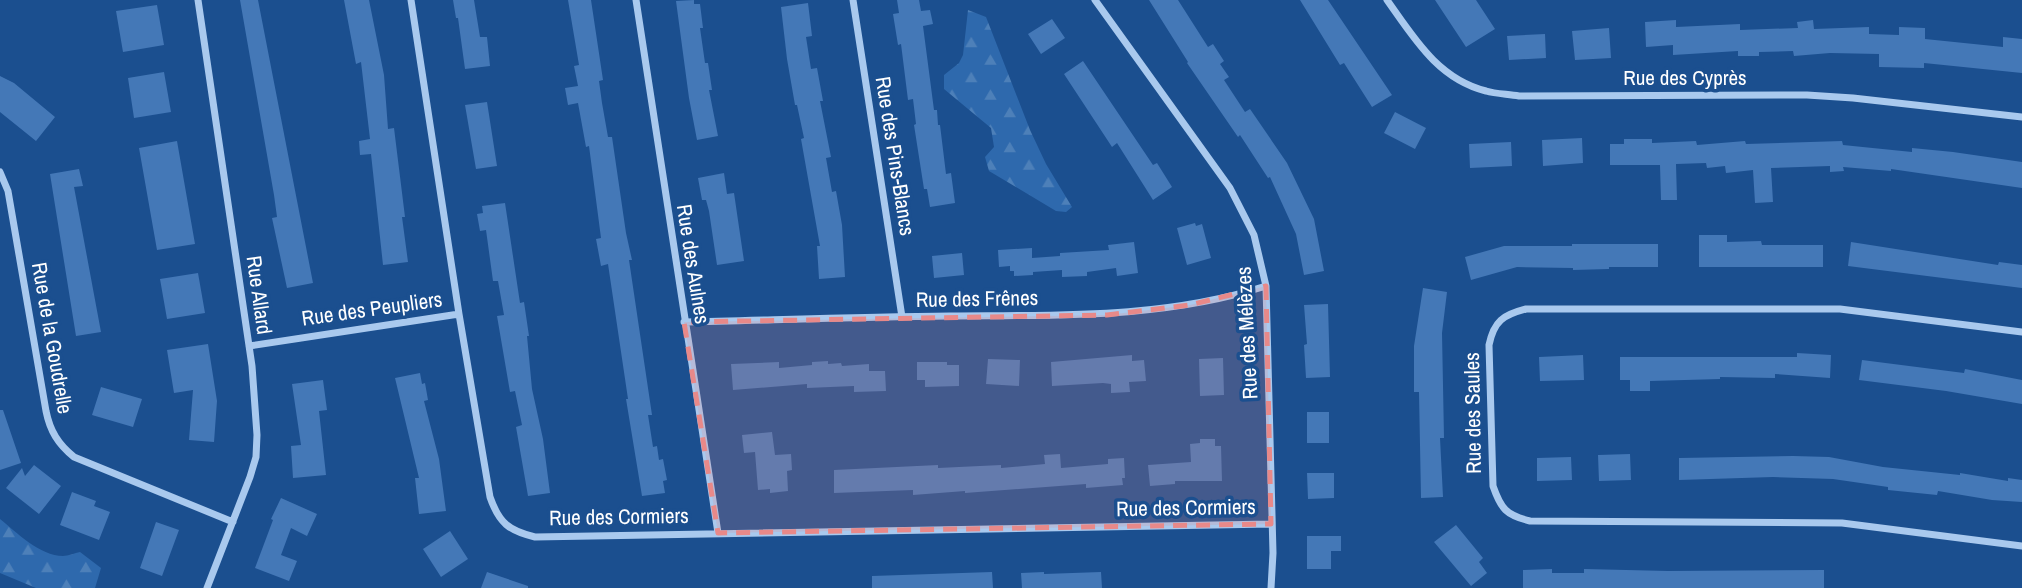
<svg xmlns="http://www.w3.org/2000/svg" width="2022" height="588" viewBox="0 0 2022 588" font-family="'Archivo Narrow',sans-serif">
<defs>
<pattern id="forest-firs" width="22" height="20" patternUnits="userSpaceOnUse" patternTransform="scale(1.75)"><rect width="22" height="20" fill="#2e69ad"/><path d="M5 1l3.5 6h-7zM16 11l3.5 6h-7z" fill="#4d80b9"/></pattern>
</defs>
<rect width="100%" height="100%" fill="#1b4f8f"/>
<path fill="url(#forest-firs)" d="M968,10L986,17L1030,130L1046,164L1072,207L1066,212L1056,211L989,171L985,157L994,147L991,128L944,89V75L959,63L963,55Z
M0,519C16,532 40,556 63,556C68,556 75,553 80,552L101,568L95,588H36L0,573Z"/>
<path fill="#4478b7" d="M240,0H258L313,283L287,288L272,218L277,217L274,195Z
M344,0H369L384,75L388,129L394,128L405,217H402L408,262L383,265L371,154L360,155L359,141L370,139L361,62L356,64Z
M453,0H474L480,37H487L490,66L465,69L458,18H456Z
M568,0H591L603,80L599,81L602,103L608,137H612L626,233L632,260H629L652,415H648L653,447L657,446L659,460L663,459L667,480L663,481L665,493L642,496L626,399H628L608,264L601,266L596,239L601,238L589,146L586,147L578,103L568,105L565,88L578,86L574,66L579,65Z
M694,0V4H700L703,28H700L705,63H708L712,90H709L718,136L697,140L689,98L676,1Z
M897,0H919L921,11L930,10L933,24L923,26L934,110H937L938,125H940L946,174L951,173L955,203L930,207L927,189H924L914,125L916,124L913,99L908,100L901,44L898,45L893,14L899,13Z
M1149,0H1178L1208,47L1213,44L1224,61L1220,64L1229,77L1224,80L1245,112L1250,109L1287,163L1314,219L1324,271L1304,275L1296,234L1270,177L1268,178L1240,135L1238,137L1187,63L1188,62Z
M1300,0H1328L1392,95L1372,107L1344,63L1340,65Z
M1435,0H1476L1495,29L1466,47Z
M808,3L812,36L806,37L811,69L817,68L823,101H820L831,157L826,158L832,192L836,191L842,225L845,277L819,279L817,246H820L801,139L804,138L797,105H795L787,59L781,7Z
M157,5L164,45L123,52L116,11Z
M1052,19L1065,38L1041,54L1028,34Z
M1676,20V27L1740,24V30L1798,28L1797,22L1813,20L1814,29L1869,27V34L1899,35V27L1925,28V39L2003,47V37L2022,39V73L1924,63V68L1879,67V54L1830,53L1794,56L1793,51L1759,52V56H1738V51L1673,55V45L1646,47L1645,22Z
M1609,28L1611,58L1575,60L1572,31Z
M1545,34L1546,58L1509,60L1507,36Z
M1083,61L1153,165L1157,163L1172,187L1153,200L1117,143L1112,147L1064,74Z
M164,72L171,112L134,118L128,78Z
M0,76L14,83L55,117L36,141L0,112Z
M487,102L497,166L476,169L465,105Z
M1395,112L1426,128L1415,149L1384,133Z
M1582,138L1583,163L1543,166L1542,140Z
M1624,139H1652V143L1696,141L1697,145L1745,141L1746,144L1842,141L1843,145L1912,152V148L1953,152L2022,162V188L1891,169V171L1843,167L1844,171L1830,172V166L1771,168L1773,202L1755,203L1753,170L1726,173L1725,166L1707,168L1706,163L1676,164L1677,200H1661L1660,165H1610V144H1624Z
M177,141L195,244L157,250L139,148Z
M1511,142L1512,166L1470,168L1469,144Z
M79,169L83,186L74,187L101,332L76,336L50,174Z
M724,173L727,194L734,193L744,261L717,265L709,211L706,200H702L698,178Z
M505,203L520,303L524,302L529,336H527L532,389L543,439L550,493L528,496L516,427L522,425L515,391L510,392L497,316L504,315L498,281H493L486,230L480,231L477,214L483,213L482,206Z
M1195,223L1196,226L1202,224L1211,258L1187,265L1177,228Z
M1699,235H1727V242L1761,241L1762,245H1823V267H1699Z
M1134,242L1138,273L1117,276L1116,268L1087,272V276L1062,277V270L1033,272V275L1014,276V271H1010V266L999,267L998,250L1032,248V258L1060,256V253L1109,250L1108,245Z
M1851,242L1998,265L1999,262L2022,265V288L1848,266Z
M1572,244H1658V267H1609V269L1573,270V268L1517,267L1471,280L1465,257L1504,246H1572Z
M962,253L964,275L934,278L932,256Z
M198,273L205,313L167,319L160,279Z
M1423,288L1447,292L1442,333L1444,438H1440L1443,497L1421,498L1419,392H1414V346Z
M1328,304L1330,377L1306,378L1304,345L1307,344L1304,305Z
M208,344L217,401L214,442L189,440L193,390L174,393L167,350Z
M1797,353L1831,355L1830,378L1775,374V378L1720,377V379L1650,381V391H1630V380H1620V357H1797Z
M1132,355V361L1144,360L1146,381L1129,382L1130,392L1111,393V384L1103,383L1052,386L1051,362Z
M1583,355L1584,380L1540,381L1539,357Z
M1223,358L1224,395L1200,396L1199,359Z
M988,359L1020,360L1019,386L986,384Z
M1862,360L1964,373L1965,369L2022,380V404L1946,391L1859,380Z
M828,361V364L841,363L842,366L869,364V371H885L886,391L854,392V386L807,388V384L733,390L731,364L779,362V368L812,365V362Z
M917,362H947V365H959V386L925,387V380H917Z
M420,373L422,384L425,383L428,400L424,401L439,459L446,511L419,514L415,478H419L395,378Z
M323,380L327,410L319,411L326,475L293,478L291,446L301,445L292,384Z
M101,387L142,399L133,427L92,415Z
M0,410H3L21,463L0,470Z
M1307,412H1329V443H1307Z
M772,432L775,455L791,454L792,470L787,471L788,491L770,493V489L758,490L755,452L744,453L742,435Z
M1200,439H1215V446H1221L1222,481H1175V484L1150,486L1148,465L1191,462L1190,444L1200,443Z
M1060,454L1061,468L1108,464V459L1124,458L1125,478H1122L1123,485L1086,488V484L965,493V491L913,495V490L834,493V470L938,465V468L1001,465V468L1045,464L1044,455Z
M1630,454L1631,480L1599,481L1598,455Z
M1793,456L1829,457L1883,467L1960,475V473L2008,481V478L2022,480V502L1992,500L1938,491L1937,495L1888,490V487L1833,479L1773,477L1679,480V458Z
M1571,457L1572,480L1537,481V458Z
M34,465L61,486L39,514L6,488L22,468L25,476Z
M1307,473H1334V498L1308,499Z
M72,492L96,501L94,506L110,512L99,540L60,525Z
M281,498L317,514L307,536L291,528L281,555L297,561L289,581L255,568L273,520L271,519Z
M156,522L179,530L162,576L140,568Z
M1456,525L1483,558L1479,562L1487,573L1471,586L1434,542Z
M450,531L468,559L441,577L423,549Z
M1307,536H1341V551H1331V569H1307Z
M1552,569V573H1584V569L1668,571L1824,570V588H1523V570Z
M487,572L528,586V588H481Z
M992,572L993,588H872V576Z
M1044,572V574L1101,572L1102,588H1022L1021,573Z"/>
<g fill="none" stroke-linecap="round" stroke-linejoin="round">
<path stroke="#a9c9ee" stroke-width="7" d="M198,0L252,366L257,435L256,457L250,477L207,588
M411,0L459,314L490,497C499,523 509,531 535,537L1271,524
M636,0L718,533
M853,0L902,317
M1095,0L1230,188L1254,235L1266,286L1273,553L1271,588
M1387,0C1414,38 1438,79 1486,91C1496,94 1508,94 1519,96L1807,95L1853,98L2022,117
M0,172L8,191L46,411C50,431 58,444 74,457L233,522
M684,322C773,320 862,317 950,316C1057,315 1163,319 1266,286
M2022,332L1840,309H1526C1503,315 1494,321 1489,345L1493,486C1501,509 1506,515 1530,521L1842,523L2022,546
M249,346L459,314"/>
</g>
<path fill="#e88989" fill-opacity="0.2" stroke="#e88989" stroke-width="5" stroke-dasharray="14 9" stroke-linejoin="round" d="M1266,286L1271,524L718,533L684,322L1107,315L1190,305Z"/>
<g text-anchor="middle" stroke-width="7" stroke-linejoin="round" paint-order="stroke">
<g font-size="21" fill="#fff" stroke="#1b4f8f">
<text x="1685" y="85">Rue des Cyprès</text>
<text transform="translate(895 156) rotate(81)" y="7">Rue des Pins-Blancs</text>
<text transform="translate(693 264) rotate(81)" y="7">Rue des Aulnes</text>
<text transform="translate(259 295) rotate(82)" y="7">Rue Allard</text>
<text transform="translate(977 299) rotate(-1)" y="7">Rue des Frênes</text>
<text transform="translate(372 309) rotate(-8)" y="7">Rue des Peupliers</text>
<text transform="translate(1247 333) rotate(-93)" y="7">Rue des Mélèzes</text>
<text transform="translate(52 338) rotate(80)" y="7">Rue de la Goudrelle</text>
<text transform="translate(1473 413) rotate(-91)" y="7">Rue des Saules</text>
<text transform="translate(1186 508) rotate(-1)" y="7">Rue des Cormiers</text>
<text transform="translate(619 517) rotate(-1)" y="7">Rue des Cormiers</text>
</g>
</g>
</svg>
